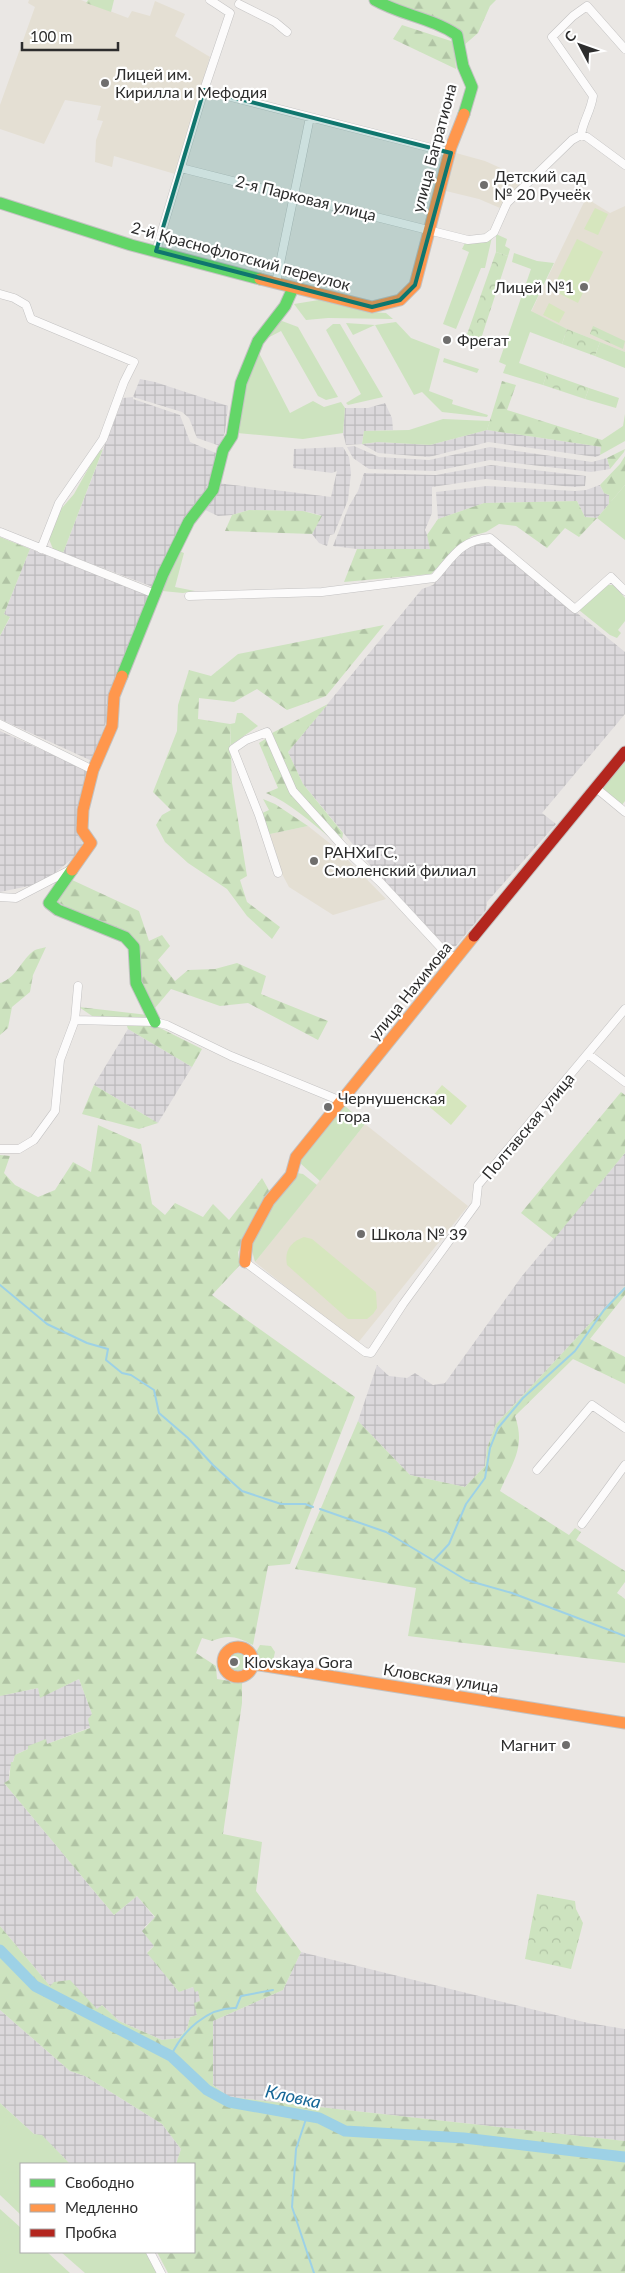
<svg xmlns="http://www.w3.org/2000/svg" width="625" height="2273" viewBox="0 0 625 2273" font-family="Lato,sans-serif">
<defs>
<pattern id="industrial-grid" width="8" height="8" patternUnits="userSpaceOnUse" patternTransform="scale(1.25)"><rect width="8" height="8" fill="#dbd8db"/><path d="M0 4h8M4 0v8" fill="none" stroke="#bcbabc"/></pattern>
<pattern id="forest-firs" width="22" height="20" patternUnits="userSpaceOnUse" patternTransform="scale(1.25)"><rect width="22" height="20" fill="#cde3bf"/><path d="M5 1l3.5 6h-7zM16 11l3.5 6h-7z" fill="#b0c3a4"/></pattern>
<pattern id="park-crowns" width="20" height="18" patternUnits="userSpaceOnUse" patternTransform="scale(1.25)"><rect width="20" height="18" fill="#cde3bf"/><path d="M2 6a3 3 0 1 1 6 0M12 15a3 3 0 1 1 6 0" fill="none" stroke="#b0c3a4"/></pattern>
</defs>
<rect width="100%" height="100%" fill="#eae7e4"/>
<path fill="url(#industrial-grid)" d="M140,379L155,382L228,406L225,432L220,446L197,438L189,418L182,412L133,397V399L180,415L190,442L218,454L205,492L153,587L63,553L123,398L133,397Z
M385,403L392,418L393,430L364,431L362,444L378,442L430,445L487,430L602,447L600,455L596,457L488,442L429,457L378,453L362,444L346,445L343,433L345,408H368Z
M354,446L379,457L429,460L490,447L592,462L607,458L610,469L591,472L490,460L435,471L369,469L353,458L347,447Z
M343,447L349,457L351,473L348,500L334,534L330,535L327,546L319,543L312,534L321,515L303,511L249,510L232,515L218,516L201,508L217,483L331,497L337,471L332,473L293,468L294,449Z
M491,465L586,476L585,486L574,487L486,479L432,487V513L425,530L429,538L430,549H357L333,546L349,506L358,491L364,473L436,475Z
M600,485L604,493L609,495V504L597,518L585,517L577,501L484,503L438,519L436,492L487,486L575,491L586,490Z
M487,540L625,652V714L542,813L556,824L487,902L486,910L456,946L446,947L370,865L303,784L288,752L422,589L433,585L465,547Z
M30,549L151,596L92,761L0,719V636L10,618L4,614Z
M0,731L87,770L77,828L84,849L43,883L0,892Z
M128,1029L192,1067L158,1123L94,1085Z
M625,1153V1286L496,1424L487,1448L485,1466L465,1487L410,1475L358,1421L377,1365L389,1376L407,1378L415,1373L433,1385L445,1383L522,1276Z
M79,1679L92,1714L91,1727L47,1744L46,1740L15,1755L9,1772V1780L4,1783L114,1915L137,1896L155,1918L144,1927L154,1946L147,1952L179,1992L193,1987L198,1991L201,2001L198,2015L190,2017L187,2029L179,2038L162,2040L119,2021L102,2005L97,2010L50,1986L0,1926V1696L38,1688L41,1697Z
M301,1952L588,2023L625,2029V2141L229,2097L213,2085V2021L283,1990Z
M0,2010L70,2071L85,2076L162,2124L181,2149L176,2164H70L42,2136L34,2134L0,2103Z"/>
<path fill="#e4dfd3" d="M29,0H81L128,18L132,11L150,16L155,1L185,14L175,36L210,57L175,174L114,156L112,167L95,162L96,140L103,121L97,120L101,106L65,100L44,144L0,129V105L35,7L28,3Z
M456,153L485,161L525,179L500,208L479,199L446,191Z
M586,198L610,213L625,206V352L567,329L531,312Z
M308,826L337,849L386,899L333,915L289,887L282,874L270,834Z
M365,1124L468,1206L357,1344L255,1262Z"/>
<path fill="#cde3bf" d="M496,234L507,239L505,246L510,249L508,256L496,252Z
M492,237L485,268H481L456,329L443,324L469,252L462,249L465,243H483Z
M514,253L537,261L554,263L531,311L567,329L562,344L530,332L519,363L547,373L543,385L503,373L506,365L499,362L531,269L512,262Z
M325,299L370,312L386,313L393,319L328,318L306,320L294,304Z
M282,321L298,327L338,397L326,400L318,396L281,331L260,342L273,325Z
M396,322L411,338L440,349L429,391L453,400L452,404L488,415L487,417L442,412L422,392L414,395L375,325L353,335L346,323L375,325Z
M333,324H340L383,397L348,405L346,403L361,394L326,330Z
M600,342L625,352V368L595,356Z
M258,351L290,413L313,401L324,407L341,402L345,408L343,433L303,439L237,433L244,391Z
M444,358L479,369L477,373L443,362Z
M589,388L619,398L616,408L585,399Z
M625,414V441L600,455L602,440L623,426Z
M443,419L490,421L487,430L430,445L378,442L362,444L364,431L409,430Z
M103,449L63,553L53,549L49,539L61,509L74,494L97,453Z
M625,485V540L597,518Z
M179,551L184,553L175,587L195,591L183,593L162,591Z
M607,585H614L625,598V621L618,630L621,633L617,638L610,635L579,610Z
M237,713H242L258,726L231,745L230,724L235,723Z
M625,758V801L621,806L604,792L602,786Z
M344,1105L365,1124L320,1181L300,1163L301,1157Z
M297,1173L303,1174L317,1185L255,1262L250,1243L272,1203Z
M260,1645L271,1646L275,1652L273,1661L260,1659L255,1654Z
M224 1663a13 13 0 1 1 26 0a13 13 0 1 1-26 0Z
M0,2103L34,2134L42,2135L70,2164H21V2215L0,2195Z
M0,2209L21,2228V2252H47L70,2273H0Z
M61,2252H146L157,2273H85Z"/>
<path fill="url(#forest-firs)" d="M88,0H114L111,12L86,3Z
M382,0H496L490,6L478,33L463,46L458,35Z
M402,25L454,42L456,69L393,39Z
M502,381L516,385L507,410L602,440V447L487,430Z
M625,449L624,452L610,469L607,458Z
M625,456V485L609,504V495L604,493L600,485L620,464Z
M577,501L585,517L597,518L579,537L565,528L547,548L516,526L499,524L486,532L472,536L460,545L431,574L344,582L357,549H430L427,535L438,519L484,503Z
M249,510L303,511L322,516L312,534L225,531L232,515Z
M0,537L30,549L4,614L10,617L0,636Z
M384,625L326,696L287,710L257,689L234,702L199,698L198,719L230,724L232,783L247,876L240,880L247,902L280,927L272,939L247,916L227,889L188,863L165,842L156,825L162,815L171,810L153,792L177,731L178,705L189,670L211,676L238,654Z
M328,704L288,752L303,784L343,833L342,840L296,791L272,733Z
M267,738L292,793L330,838C310,821 290,803 266,793L278,788L259,743Z
M263,799L275,804L308,826L270,834L260,814L269,810Z
M70,879L139,911L149,941L162,935L170,946L158,960L175,981L188,970L215,969L237,963L266,976L261,994L328,1021L318,1040L248,1003L220,1006L171,989L155,1008L154,1013L139,983L136,946L56,901Z
M46,947L33,975L30,992L12,1007L8,1028L0,1035V983C17,978 21,959 35,950C37,949 43,948 46,947Z
M79,1007L148,1015L150,1020L95,1018Z
M126,1023L154,1025L202,1049L192,1067L128,1029Z
M94,1085L158,1123L139,1129L82,1114Z
M621,1092L625,1095V1153L554,1239L521,1213Z
M98,1125L141,1144L152,1204L165,1215L175,1203L203,1217L213,1204L229,1220L262,1178L270,1192L238,1252L240,1265L212,1295L355,1397L290,1564L268,1566L253,1645C237,1637 229,1634 212,1641L202,1638L196,1653L216,1666L217,1679L242,1683V1703L223,1834L262,1842L256,1891L301,1952L283,1990L213,2021V2085L229,2097L625,2141V2273H168L157,2252H194V2164H176L181,2149L162,2124L85,2076L70,2071L0,2010V1926L50,1986L54,1982L70,1980L97,2009L102,2005L119,2021L162,2040L179,2038L187,2029L190,2017L197,2015L194,2003L200,2001L198,1991L195,1992L193,1987L179,1992L147,1953L154,1946L142,1931L155,1917L137,1896L114,1915L4,1783L9,1780L11,1762H13L15,1755L28,1749V1746L46,1739L47,1744L90,1728L88,1719L92,1714L79,1679L40,1698L38,1688L0,1696V1155L10,1156L4,1173L15,1185L38,1197L55,1190L73,1162L91,1172Z
M625,1286V1295L590,1339L625,1357V1384L573,1359L515,1416C526,1448 512,1463 500,1491L569,1535L575,1528L581,1532L576,1540L625,1571V1582L617,1593L625,1599V1663L408,1636L416,1588L295,1569L358,1421L410,1475L465,1487L485,1466L487,1448L496,1424Z"/>
<path fill="url(#park-crowns)" d="M496,252L508,256L479,345L465,340Z
M593,326L625,341L623,349L590,334Z
M567,329L600,342L595,356L562,344Z
M547,373L589,388L585,399L543,385Z
M537,1894L575,1901L576,1909L583,1923L571,1969L525,1959Z"/>
<path fill="#d6e6be" d="M595,208L608,214L598,235L584,229Z
M577,239L603,252L578,303L552,290Z
M549,303L565,312L559,323L543,315Z
M442,1085L467,1106L451,1125L426,1104Z
M304,1237L312,1239L376,1292L377,1308L373,1314L367,1319H348L287,1265C284,1250 291,1242 304,1237Z"/>
<g fill="none" stroke-linecap="round" stroke-linejoin="round">
<path stroke="#9dd1e6" stroke-width="2" d="M0,1285L47,1324L87,1343L108,1349L106,1360L122,1373L131,1375L154,1390L159,1413L188,1438L213,1465L242,1491L281,1504H305L313,1507
M320,1509L386,1532L466,1580L512,1593L625,1636
M434,1560L449,1544L466,1504L485,1478L490,1448L498,1428L523,1398L575,1351L604,1310L625,1288
M171,2056C182,2031 208,2007 236,2008L241,1996L273,1990
M307,2116L296,2149L292,2207L314,2273"/>
<path stroke="#9dd1e6" stroke-width="11" d="M0,1950L35,1986L171,2056L207,2090L229,2102L319,2118L345,2131L464,2138L625,2157"/>
<g stroke="#c3c2c2" stroke-width="9">
<path id="street" d="M239,4L275,22L287,32
M204,90L451,153
M581,135C583,121 591,111 593,96L552,37L573,16L587,6L625,49
M181,168L468,240L486,238L494,232L507,203L572,140L581,135L587,137L625,165
M156,251L204,90L230,13L210,0
M276,283L310,117
M0,294L14,298L26,305L31,319L134,362L124,382L103,439L59,503L41,549
M0,532L155,594
M189,596L322,592L434,578C453,557 460,540 490,538L575,609L611,577L625,591
M0,724L93,770
M596,788L625,812
M278,873L259,815L233,749L246,740L267,732L293,791L348,852L381,883L443,950L457,959
M0,897L16,898L70,870
M75,1020L155,1022L167,1025L231,1056L341,1101
M588,1054L625,1082
M0,1149H19L34,1140L55,1111L60,1060L75,1020L78,986
M245,1262L365,1352L371,1353L403,1304L476,1204L478,1185L625,1009
M537,1470L592,1405L625,1428
M582,1524L625,1465
M150,2252L161,2273"/>
</g>
<g stroke="#c3c2c2" stroke-width="13">
<path id="fast" d="M375,0C401,15 432,18 457,35L463,66L472,87L464,114
M0,203L131,245L260,279
M122,676L163,574L189,521L213,490L223,450L232,436L241,383L258,341L285,306L293,288
M72,870L49,903L58,910L125,937L134,947L136,983L155,1022"/>
</g>
<g stroke="#c3c2c2" stroke-width="13">
<path id="slow" d="M260,279L372,307L400,300L415,285L451,147L464,114
M72,870L91,843L82,830L83,810L93,770L112,726L114,696L122,676
M245,1262L247,1242L269,1201L291,1175L296,1157L474,936
M223 1662a15 15 0 1 1 30 0a15 15 0 1 1-30 0Z
M253,1664L625,1723"/>
</g>
<g stroke="#c3c2c2" stroke-width="13">
<path id="jam" d="M474,936L625,752"/>
</g>
<use href="#street" stroke="#fcfbfb" stroke-width="8"/>
<use href="#fast" stroke="#63d668" stroke-width="11"/>
<use href="#slow" stroke="#ff974d" stroke-width="11"/>
<use href="#jam" stroke="#b3261e" stroke-width="11"/>
</g>
<path fill="#0f766e" fill-opacity="0.2" stroke="#0f766e" stroke-width="4" stroke-linejoin="round" d="M204,90L451,153L415,285L400,300L372,307L156,251Z"/>
<g fill="#6f6e6d" stroke="#fff" stroke-width="2">
<circle cx="105" cy="83" r="5"/>
<circle cx="484" cy="185" r="5"/>
<circle cx="584" cy="287" r="5"/>
<circle cx="447" cy="340" r="5"/>
<circle cx="314" cy="861" r="5"/>
<circle cx="328" cy="1107" r="5"/>
<circle cx="361" cy="1234" r="5"/>
<circle cx="234" cy="1662" r="5"/>
<circle cx="566" cy="1745" r="5"/>
</g>
<g text-anchor="middle" stroke-width="4.5" stroke-linejoin="round" paint-order="stroke">
<g font-size="16" fill="#2d2d2d" stroke="#fff" text-anchor="start">
<text x="115" y="80">Лицей им.<tspan x="115" dy="18">Кирилла и Мефодия</tspan></text>
<text x="494" y="182">Детский сад<tspan x="494" dy="18">№ 20 Ручеёк</tspan></text>
<text x="574" y="293" text-anchor="end">Лицей №1</text>
<text x="457" y="346">Фрегат</text>
<text x="324" y="858">РАНХиГС,<tspan x="324" dy="18">Смоленский филиал</tspan></text>
<text x="338" y="1104">Чернушенская<tspan x="338" dy="18">гора</tspan></text>
<text x="371" y="1240">Школа № 39</text>
<text x="244" y="1668">Klovskaya Gora</text>
<text x="556" y="1751" text-anchor="end">Магнит</text>
</g>
<g font-size="16" fill="#2d2d2d" stroke="#fff">
<text transform="translate(434 148) rotate(-75)" y="6">улица Багратиона</text>
<text transform="translate(306 198) rotate(14)" y="6">2-я Парковая улица</text>
<text transform="translate(241 256) rotate(15)" y="6">2-й Краснофлотский переулок</text>
<text transform="translate(410 991) rotate(-51)" y="6">улица Нахимова</text>
<text transform="translate(528 1126) rotate(-50)" y="6">Полтавская улица</text>
<text transform="translate(441 1678) rotate(9)" y="6">Кловская улица</text>
</g>
<g font-size="18" font-style="italic" fill="#176797" stroke="#fff">
<text transform="translate(293 2097) rotate(12)" y="6">Кловка</text>
</g>
</g>
<rect x="20" y="2163" width="175" height="90" fill="#ffffff" stroke="#ababab"/>
<rect x="30" y="2179" width="25" height="8" fill="#63d668" stroke="#ababab"/>
<text x="65" y="2188" font-size="15" fill="#2d2d2d">Свободно</text>
<rect x="30" y="2204" width="25" height="8" fill="#ff974d" stroke="#ababab"/>
<text x="65" y="2213" font-size="15" fill="#2d2d2d">Медленно</text>
<rect x="30" y="2229" width="25" height="8" fill="#b3261e" stroke="#ababab"/>
<text x="65" y="2238" font-size="15" fill="#2d2d2d">Пробка</text>
<g transform="translate(580 45) rotate(311)" stroke="#ffffff" stroke-width="4" paint-order="stroke">
<path d="M0-4L9 19L0 12L-9 19Z" fill="#2d2d2d"/>
<text y="-8" font-size="14" font-weight="bold" text-anchor="middle" fill="#2d2d2d">С</text>
</g>
<path d="M22 42v8h96v-8" fill="none" stroke="#2d2d2d" stroke-width="2.5"/>
<text x="30" y="42" font-size="15" fill="#2d2d2d" stroke="#ffffff" stroke-width="4" paint-order="stroke">100 m</text>
</svg>
